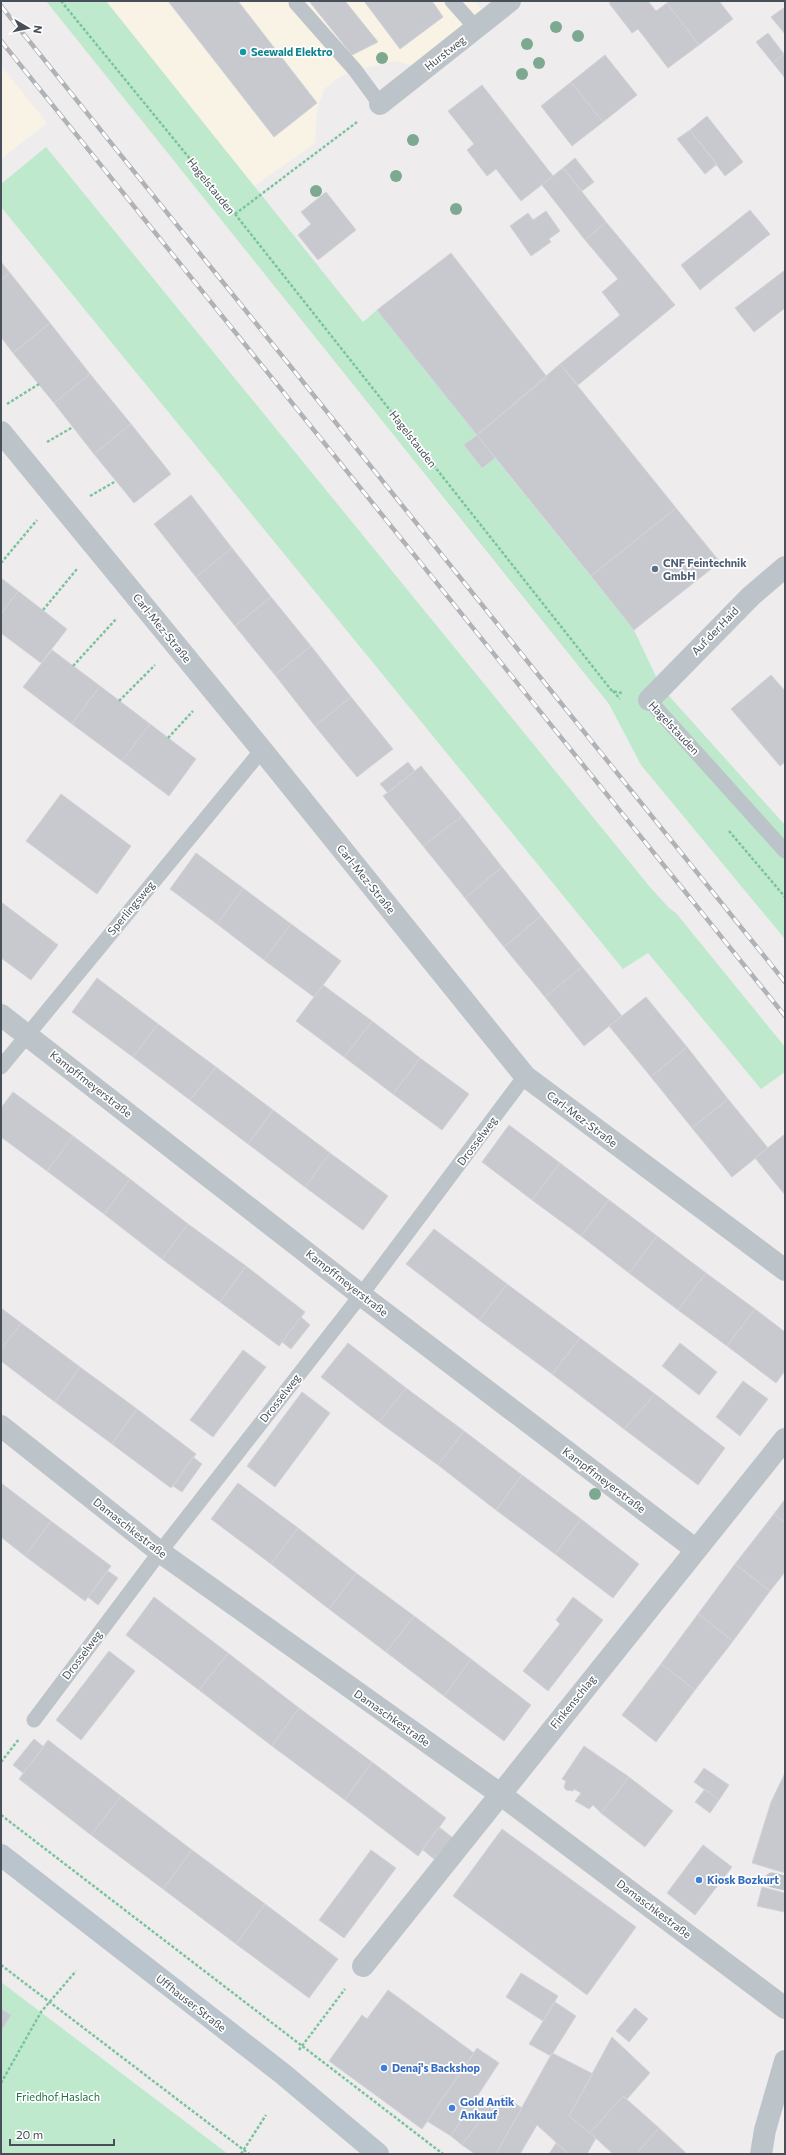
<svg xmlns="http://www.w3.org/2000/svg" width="786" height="2155" viewBox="0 0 786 2155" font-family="Commissioner,sans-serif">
<rect width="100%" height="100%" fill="#efeced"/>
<path fill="#f9f3e6" d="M106,1H475L483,12L414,66L395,61L355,70L339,77L324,89L317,110L315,143L253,187Z
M1,66L47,123L1,159Z"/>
<path fill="#bee9cd" d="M46,1H106L363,322L377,310L477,435L464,445L482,468L495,458L634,630L661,687L785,825V939L641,765L609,704Z
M46,147L650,887L669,908L676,913L785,1047V1072L761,1089L648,953L623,969L1,207V184Z
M1,1982L228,2154H1Z"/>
<path fill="#c7c9cf" stroke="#d1d3d8" d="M168,1H238L317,103L274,137Z
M309,1H345L378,42L352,55Z
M364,1H432L443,17L400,49Z
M612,1H648L656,11L667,3L699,45L668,68L638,29L632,33L609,3Z
M670,1H719L733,19L699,45L667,3Z
M785,7V34L771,17Z
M768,33L784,54L773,63L756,42Z
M784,54L785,55V78L773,63Z
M605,55L637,95L603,122L571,82Z
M571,82L603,122L572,146L541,106Z
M482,85L553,176L521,201L496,169L487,176L467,150L474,144L448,111Z
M707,116L743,162L725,176L690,130Z
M690,130L717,164L705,174L677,139Z
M575,158L594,182L582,191L563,168Z
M563,168L606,222L585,240L542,185Z
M326,192L356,230L318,260L298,235L311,224L301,212Z
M750,210L770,234L700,290L681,265Z
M546,211L560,231L549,239L551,242L531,256L510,226L528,213L533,220Z
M606,222L675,305L578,385L560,364L620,315L602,292L618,279L585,240Z
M451,253L547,377L477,435L377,310Z
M1,262L10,273L1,280Z
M785,270V308L754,332L735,308Z
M10,273L50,323L13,353L1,337V280Z
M50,323L90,374L54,403L13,353Z
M560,364L676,508L591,576L477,435Z
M90,374L131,424L94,454L54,403Z
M131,424L171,474L134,503L94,454Z
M477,435L495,458L482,468L464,445Z
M191,495L232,548L196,577L154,524Z
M676,508L720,562L634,630L591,576Z
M232,548L271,597L235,626L196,577Z
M1,578L18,591L1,614Z
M18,591L67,629L41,663L1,633V614Z
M271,597L311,646L275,675L235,626Z
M311,646L351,697L315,726L275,675Z
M52,650L100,686L72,724L23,687Z
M771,675L785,691V762L780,766L731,709Z
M100,686L150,724L122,761L72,724Z
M351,697L393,749L357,777L315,726Z
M150,724L196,759L169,796L122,761Z
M408,762L415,771L388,793L380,784Z
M421,766L462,816L423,846L383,796Z
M61,794L131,846L97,894L26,841Z
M462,816L502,867L465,898L423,846Z
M196,853L243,888L217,924L170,889Z
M502,867L541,916L504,947L465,898Z
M243,888L291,924L264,960L217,924Z
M1,902L58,945L31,980L1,958Z
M541,916L582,967L545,997L504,947Z
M291,924L341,961L314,997L264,960Z
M582,967L622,1016L584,1046L545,997Z
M97,978L158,1024L133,1057L72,1012Z
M323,985L372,1021L344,1057L296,1021Z
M646,997L687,1047L651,1077L609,1026Z
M372,1021L420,1058L393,1094L344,1057Z
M158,1024L216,1067L190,1100L133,1057Z
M687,1047L728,1099L692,1128L651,1077Z
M420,1058L469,1094L442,1130L393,1094Z
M216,1067L273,1110L248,1144L190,1100Z
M13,1092L73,1136L47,1171L1,1137V1108Z
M728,1099L768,1148L732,1177L692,1128Z
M273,1110L330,1153L305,1187L248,1144Z
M509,1125L560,1163L532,1200L482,1162Z
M785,1134V1195L755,1158Z
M73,1136L130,1179L104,1214L47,1171Z
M330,1153L388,1196L363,1230L305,1187Z
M560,1163L609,1200L581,1236L532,1200Z
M130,1179L188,1224L162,1259L104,1214Z
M609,1200L657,1236L629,1273L581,1236Z
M188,1224L246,1266L220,1302L162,1259Z
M434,1229L507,1284L479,1320L406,1264Z
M657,1236L706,1273L678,1310L629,1273Z
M246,1266L305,1312L279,1346L220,1302Z
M706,1273L755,1309L727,1346L678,1310Z
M507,1284L580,1338L552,1374L479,1320Z
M1,1308L21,1323L1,1349Z
M755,1309L785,1332V1371L776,1383L727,1346Z
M301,1317L310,1325L291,1349L282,1342Z
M21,1323L80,1367L55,1402L1,1361V1349Z
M580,1338L655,1394L624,1429L552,1374Z
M348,1343L406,1388L379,1422L321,1377Z
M680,1343L717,1372L699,1395L662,1366Z
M243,1350L266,1367L213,1437L190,1420Z
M80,1367L137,1409L112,1444L55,1402Z
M743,1381L768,1399L740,1436L716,1417Z
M406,1388L464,1431L438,1465L379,1422Z
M302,1392L330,1413L275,1487L247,1466Z
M655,1394L725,1448L698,1485L624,1429Z
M137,1409L196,1454L171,1488L112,1444Z
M464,1431L522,1475L496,1510L438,1465Z
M193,1457L202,1464L182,1492L173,1486Z
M522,1475L581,1519L555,1554L496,1510Z
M1,1483L51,1521L25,1556L1,1537Z
M238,1483L298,1528L271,1564L211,1519Z
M785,1499V1523L774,1514Z
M774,1514L785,1523V1572L770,1591L735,1564Z
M581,1519L639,1564L613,1598L555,1554Z
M51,1521L111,1566L85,1601L25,1556Z
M298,1528L356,1573L329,1609L271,1564Z
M735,1564L770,1591L733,1641L698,1614Z
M108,1571L118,1578L98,1605L88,1597Z
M356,1573L414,1616L386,1652L329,1609Z
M154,1597L228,1653L199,1690L126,1635Z
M573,1597L603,1620L548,1691L523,1671L560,1624L556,1620Z
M698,1614L733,1641L695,1690L661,1664Z
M414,1616L471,1659L444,1696L386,1652Z
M109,1651L135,1671L81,1740L56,1720Z
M228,1653L299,1708L272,1746L199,1690Z
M471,1659L531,1705L504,1741L444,1696Z
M661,1664L695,1690L656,1742L622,1715Z
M299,1708L372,1762L345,1800L272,1746Z
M34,1739L44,1747L23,1773L13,1765Z
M48,1740L121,1796L91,1835L19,1779Z
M584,1746L629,1777L601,1813L593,1805L589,1809L575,1801L581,1793L574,1789L573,1791L566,1790L564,1787L566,1781L562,1779Z
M372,1762L446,1818L418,1856L345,1800Z
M704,1768L729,1785L719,1800L694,1782Z
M785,1773V1873L752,1863L771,1802Z
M629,1777L673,1811L645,1847L601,1813Z
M705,1789L719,1800L710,1813L695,1802Z
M121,1796L192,1850L163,1889L91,1835Z
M439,1827L453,1838L434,1859L422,1849Z
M502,1829L636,1927L587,1995L453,1896Z
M703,1845L732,1867L695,1915L667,1893Z
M192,1850L265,1904L236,1944L163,1889Z
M371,1850L396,1868L344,1938L319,1920Z
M762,1887L785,1893L784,1912L757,1906Z
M265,1904L338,1959L309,1998L236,1944Z
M521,1973L558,1996L543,2021L506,1997Z
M388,1990L474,2053L422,2129L329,2061L362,2015L367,2019Z
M555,2002L576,2016L551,2056L529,2044Z
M635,2008L648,2019L629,2042L616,2031Z
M1,2009L11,2015L1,2031Z
M612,2037L650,2073L627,2099L623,2096L590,2133L569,2116Z
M477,2048L499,2063L451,2136L427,2121Z
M552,2053L593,2074L569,2116L596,2138L587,2154H569L537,2125L520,2154H496Z
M502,2095L522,2108L496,2154H475L462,2145L490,2107L492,2110Z
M623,2096L659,2128L636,2154H613L590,2133Z
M476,2098L490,2107L462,2145L451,2136Z
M659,2128L687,2154H636Z
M556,2143L569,2154H549Z"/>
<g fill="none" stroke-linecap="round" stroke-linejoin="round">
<path stroke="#7ac49c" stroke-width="2.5" stroke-dasharray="3 2" stroke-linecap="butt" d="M61,1L235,214L612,691L622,693
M235,214L357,122
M7,404L39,384
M47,442L73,427
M90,496L116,481
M1,563L37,520
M43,610L77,569
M73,666L117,618
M613,691L620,699
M119,701L155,665
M168,738L193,711
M729,831L785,897
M1,1762L19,1739
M1,1815L443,2154
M1,1965L249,2154
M299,2050L345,1989
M1,2083L41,2012L76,1971
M241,2154L266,2115"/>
<path stroke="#bcc4ca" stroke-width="15" d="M452,1L476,28
M296,3L355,70L380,104
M649,700L785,851
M1,1067L262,750
M34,1720L160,1552L361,1295L525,1076
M772,1880L785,1883"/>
<path stroke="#bcc4ca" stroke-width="22" d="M380,104L510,1
M1,432L262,750L525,1076L785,1270
M649,700L751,596L785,567
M1,1015L361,1295L695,1549
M1,1426L160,1552L500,1794L785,2008
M363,1966L785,1439
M761,2154L765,2130L785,2061"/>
<path stroke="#bac4cd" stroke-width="22" d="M1,1855L283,2074L378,2154"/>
<g stroke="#afb2b6" stroke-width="4.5">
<path id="rail" d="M1,6L785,982
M1,41L785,1016"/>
</g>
<use href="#rail" stroke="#fff" stroke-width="3" stroke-dasharray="9" stroke-linecap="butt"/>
</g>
<g fill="#7da891">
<circle cx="556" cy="27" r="6"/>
<circle cx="578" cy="36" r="6"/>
<circle cx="527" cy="44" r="6"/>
<circle cx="382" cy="58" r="6"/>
<circle cx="539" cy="63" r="6"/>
<circle cx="522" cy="74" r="6"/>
<circle cx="413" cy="140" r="6"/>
<circle cx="396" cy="176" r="6"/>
<circle cx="316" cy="191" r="6"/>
<circle cx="456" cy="209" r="6"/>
<circle cx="595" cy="1494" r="6"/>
</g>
<circle fill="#0f9aa8" stroke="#fff" stroke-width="1.5" cx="243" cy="52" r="4"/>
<circle fill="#5c6f8a" stroke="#fff" stroke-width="1.5" cx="655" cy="569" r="4"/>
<g fill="#3f7fe0" stroke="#fff" stroke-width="1.5">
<circle cx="699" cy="1880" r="4"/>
<circle cx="384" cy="2068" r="4"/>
<circle cx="452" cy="2108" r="4"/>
</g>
<g text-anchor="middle" stroke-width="3.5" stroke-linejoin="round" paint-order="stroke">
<g font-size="11" font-weight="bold" fill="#0d838f" stroke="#fff" text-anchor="start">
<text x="251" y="56">Seewald Elektro</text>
</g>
<g font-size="11" fill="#475058" stroke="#fff">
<text transform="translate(445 53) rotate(-38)" y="4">Hurstweg</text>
<text transform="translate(211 186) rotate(51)" y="4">Hagelstauden</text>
<text transform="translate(413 439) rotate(52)" y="4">Hagelstauden</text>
<text transform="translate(162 628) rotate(51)" y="4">Carl-Mez-Straße</text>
<text transform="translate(715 631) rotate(-46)" y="4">Auf der Haid</text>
<text transform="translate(674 728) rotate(47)" y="4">Hagelstauden</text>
<text transform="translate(366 879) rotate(51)" y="4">Carl-Mez-Straße</text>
<text transform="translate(131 908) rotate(-50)" y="4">Sperlingsweg</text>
<text transform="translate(91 1084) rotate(38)" y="4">Kampffmeyerstraße</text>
<text transform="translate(582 1119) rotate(37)" y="4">Carl-Mez-Straße</text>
<text transform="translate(477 1141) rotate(-53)" y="4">Drosselweg</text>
<text transform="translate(347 1283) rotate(38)" y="4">Kampffmeyerstraße</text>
<text transform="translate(280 1398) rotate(-52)" y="4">Drosselweg</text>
<text transform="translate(604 1480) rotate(37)" y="4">Kampffmeyerstraße</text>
<text transform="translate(130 1528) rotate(38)" y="4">Damaschkestraße</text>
<text transform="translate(82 1655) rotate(-53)" y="4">Drosselweg</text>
<text transform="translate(573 1702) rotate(-51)" y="4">Finkenschlag</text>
<text transform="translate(392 1718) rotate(35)" y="4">Damaschkestraße</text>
<text transform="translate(654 1909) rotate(37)" y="4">Damaschkestraße</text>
<text transform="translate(191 2003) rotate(38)" y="4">Uffhauser Straße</text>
</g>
<g font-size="11" font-weight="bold" fill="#4e5e75" stroke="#fff" text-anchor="start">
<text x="663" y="567">CNF Feintechnik<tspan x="663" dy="13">GmbH</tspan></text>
</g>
<g font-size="11" font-weight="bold" fill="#366cbe" stroke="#fff" text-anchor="start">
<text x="707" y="1884">Kiosk Bozkurt</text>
<text x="392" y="2072">Denaj's Backshop</text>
<text x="460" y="2106">Gold Antik<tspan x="460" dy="13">Ankauf</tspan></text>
</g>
<g font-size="11" fill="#1f7145" stroke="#fff">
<text x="58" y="2101">Friedhof Haslach</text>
</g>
</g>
<rect width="786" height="2155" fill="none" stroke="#475058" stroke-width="4"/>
<g transform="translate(28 28) rotate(99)" stroke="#ffffff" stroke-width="3" paint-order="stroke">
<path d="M0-3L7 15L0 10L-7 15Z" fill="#475058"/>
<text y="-6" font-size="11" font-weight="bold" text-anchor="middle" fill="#475058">N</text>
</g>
<path d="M10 2139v6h104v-6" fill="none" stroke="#475058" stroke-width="2"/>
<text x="16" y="2139" font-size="12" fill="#475058" stroke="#ffffff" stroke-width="3" paint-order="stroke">20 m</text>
</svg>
